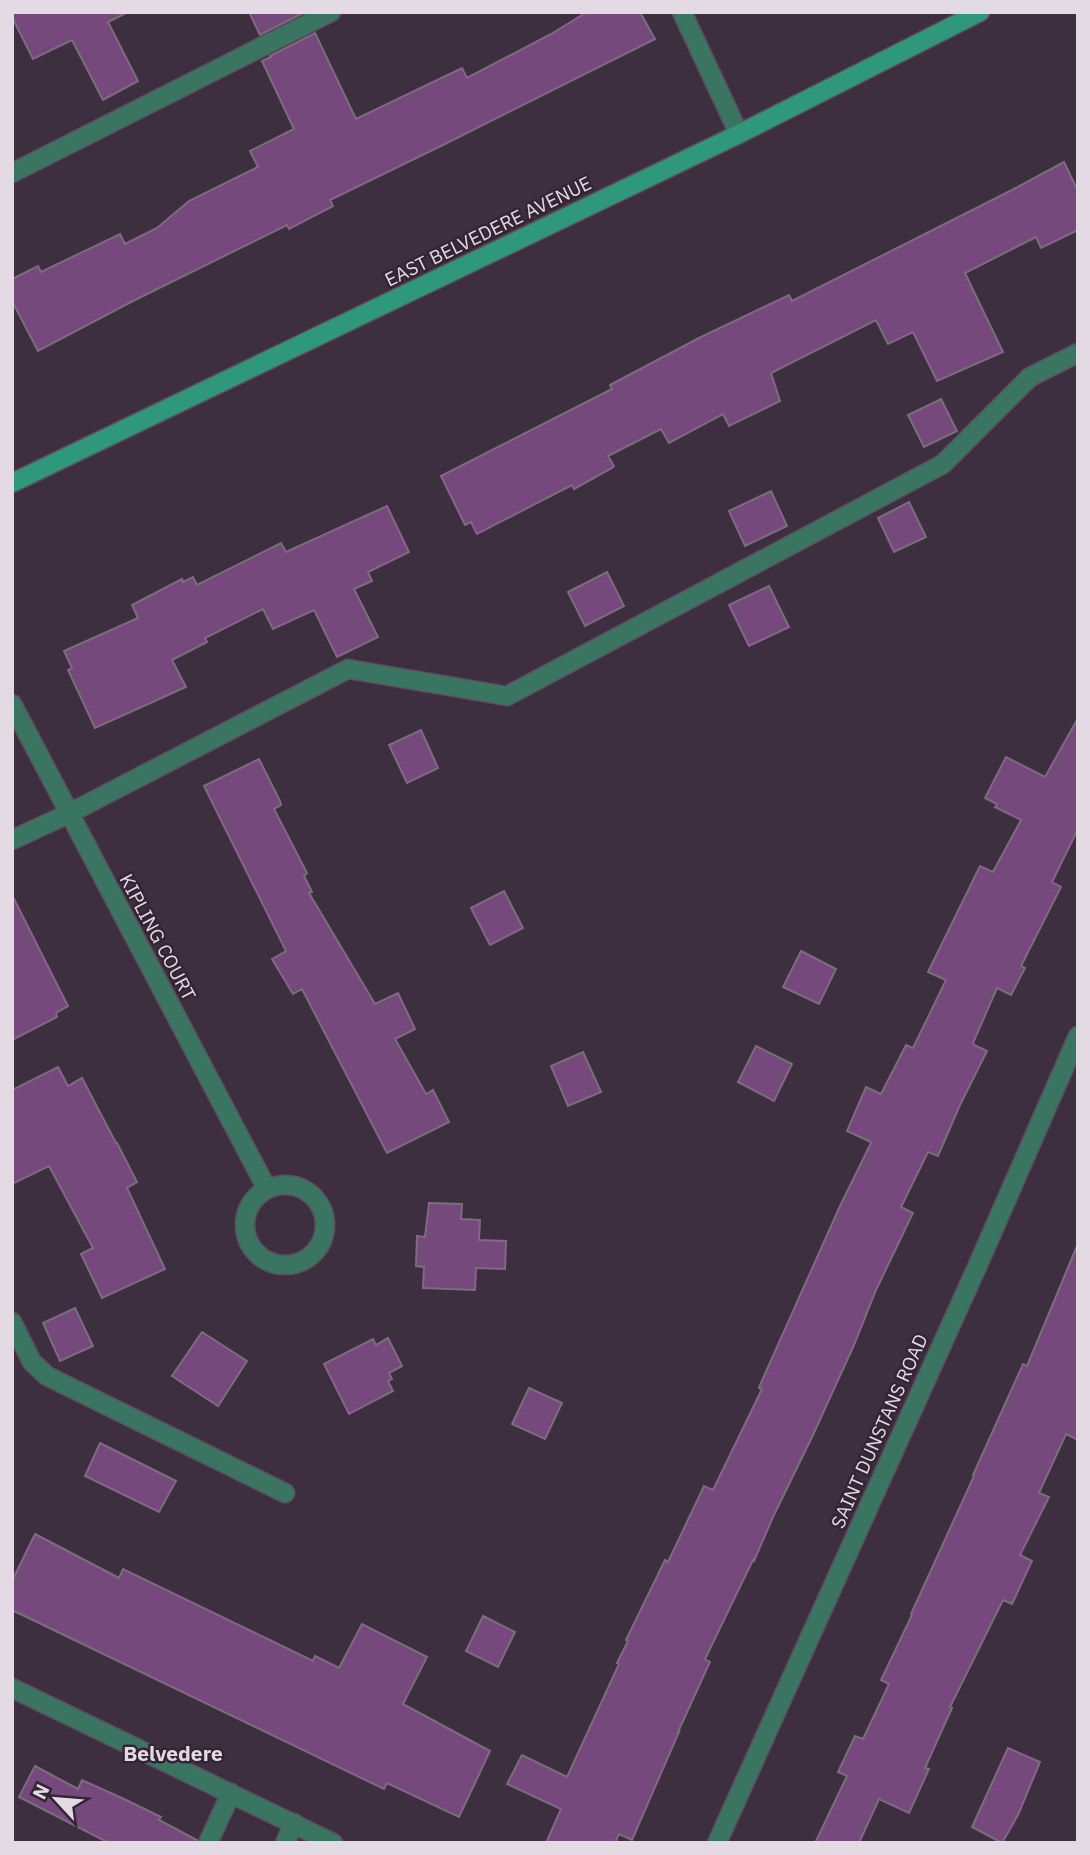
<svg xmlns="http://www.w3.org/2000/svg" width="1090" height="1855" font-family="'IBM Plex Sans',sans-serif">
<rect width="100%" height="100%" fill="#3e2f40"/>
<path fill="#75497b" stroke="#7d6c7f" stroke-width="2" d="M 12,12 L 128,12 L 108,22 L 138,81 L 103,100 L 72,40 L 33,59 L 12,17 Z
M 249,12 L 305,12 L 260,35 Z
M 587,12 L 640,12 L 655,39 L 445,144 L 330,200 L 333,206 L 289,229 L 287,225 L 131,302 L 38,351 L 12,301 L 12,279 L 38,266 L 41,272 L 120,234 L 125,244 L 157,228 L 189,201 L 258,167 L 250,151 L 294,129 L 262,61 L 271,57 L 270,56 L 315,33 L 356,119 L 462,68 L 467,78 L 551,34 Z
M 1064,162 L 1078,191 L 1078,230 L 1041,248 L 1036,237 L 965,273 L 1003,352 L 937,381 L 913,332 L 888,344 L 876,320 L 771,373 L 780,401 L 729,426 L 723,414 L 669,443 L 661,429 L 608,456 L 614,466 L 612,468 L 574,489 L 572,485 L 477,534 L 471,522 L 465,525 L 441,476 L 612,389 L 610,385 L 699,338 L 789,295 L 792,301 L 1012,190 Z
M 941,399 L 957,431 L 924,447 L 908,415 Z
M 771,491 L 787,526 L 745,546 L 729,511 Z
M 909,502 L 926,537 L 894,552 L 878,518 Z
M 387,506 L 409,552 L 368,572 L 372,581 L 354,589 L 378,637 L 337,657 L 314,610 L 273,629 L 263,609 L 205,638 L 207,642 L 172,660 L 186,687 L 95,728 L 68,670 L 72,668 L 64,651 L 138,618 L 132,605 L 182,579 L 183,582 L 193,577 L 197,585 L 281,543 L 286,552 Z
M 607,572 L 624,606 L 585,626 L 568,592 Z
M 769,586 L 789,627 L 749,646 L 729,605 Z
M 1078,718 L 1078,829 L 1052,882 L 1061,887 L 1021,966 L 1025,968 L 1011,995 L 997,988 L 973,1043 L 974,1045 L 987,1051 L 960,1105 L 938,1156 L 928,1152 L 901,1207 L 913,1213 L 876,1290 L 854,1345 L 813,1435 L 773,1517 L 754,1561 L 753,1560 L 705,1659 L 710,1662 L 678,1732 L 679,1732 L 632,1840 L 619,1834 L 615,1843 L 546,1843 L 561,1809 L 507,1784 L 522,1755 L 567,1777 L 619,1664 L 617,1663 L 628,1641 L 626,1640 L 665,1560 L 668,1562 L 704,1486 L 713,1490 L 762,1389 L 759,1388 L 760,1385 L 840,1206 L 870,1145 L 871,1142 L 847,1131 L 866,1087 L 881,1094 L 906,1045 L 913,1048 L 946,980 L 928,972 L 980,866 L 993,872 L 1021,820 L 995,807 L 997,804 L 985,798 L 1006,757 L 1045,777 Z
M 421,730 L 438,768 L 407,783 L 389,745 Z
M 259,759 L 280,801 L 281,805 L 274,809 L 307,873 L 304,876 L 312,892 L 309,893 L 375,1004 L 398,993 L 415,1029 L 395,1039 L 426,1094 L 433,1090 L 449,1122 L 387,1153 L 302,989 L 293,994 L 272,959 L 286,951 L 204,786 Z
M 504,891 L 523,928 L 490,945 L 471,908 Z
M 12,895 L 68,1006 L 56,1013 L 57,1017 L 12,1040 Z
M 801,951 L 836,969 L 819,1004 L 783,987 Z
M 756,1046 L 792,1064 L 774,1101 L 738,1082 Z
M 583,1052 L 601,1092 L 568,1106 L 551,1066 Z
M 58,1067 L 68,1086 L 82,1078 L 116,1143 L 117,1143 L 137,1182 L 127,1188 L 165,1269 L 102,1298 L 81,1254 L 93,1248 L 49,1166 L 12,1184 L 12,1090 Z
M 429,1203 L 462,1204 L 461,1219 L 480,1220 L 479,1240 L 506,1241 L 505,1269 L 476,1268 L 475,1290 L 423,1288 L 424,1267 L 416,1266 L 417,1236 L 425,1237 Z
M 1077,1246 L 1078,1440 L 1066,1434 L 1039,1493 L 1049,1497 L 1020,1555 L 1032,1561 L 1012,1604 L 1003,1600 L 950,1707 L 952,1708 L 925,1768 L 929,1769 L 909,1813 L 879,1799 L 859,1843 L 815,1843 L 847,1776 L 838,1772 L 855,1736 L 863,1739 L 889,1684 L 881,1680 L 912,1615 L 911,1614 L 974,1476 L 973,1475 L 1023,1364 L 1027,1366 Z
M 75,1308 L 93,1346 L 60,1361 L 43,1323 Z
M 202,1332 L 247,1361 L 218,1406 L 172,1376 Z
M 388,1338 L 402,1366 L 389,1373 L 392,1379 L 388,1381 L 393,1391 L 349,1414 L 324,1364 L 373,1339 L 376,1345 Z
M 529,1388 L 562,1403 L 545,1439 L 512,1424 Z
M 100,1443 L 176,1481 L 159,1512 L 85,1476 Z
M 35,1534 L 119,1578 L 123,1569 L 313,1661 L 315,1656 L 339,1668 L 362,1624 L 427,1657 L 403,1704 L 490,1751 L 459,1817 L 387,1783 L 384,1789 L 12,1610 L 12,1581 Z
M 483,1616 L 515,1632 L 498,1667 L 466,1651 Z
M 1008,1748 L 1040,1762 L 1018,1815 L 1002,1843 L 972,1827 Z
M 35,1766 L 78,1789 L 82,1780 L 124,1799 L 161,1817 L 159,1820 L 197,1840 L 197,1843 L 109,1843 L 19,1797 Z"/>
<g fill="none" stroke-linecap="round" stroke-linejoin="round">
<defs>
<path id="service" d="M 12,173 L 331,12
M 12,840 L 70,813 L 348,669 L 507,696 L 943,464 L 1030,377 L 1078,353
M 12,1322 L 32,1362 L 47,1376 L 285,1493"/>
<path id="minor" d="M 682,12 L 739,134
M 12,704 L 267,1189
M245 1225a40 40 0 1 1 80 0a40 40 0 1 1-80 0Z
M 12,1688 L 333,1843
M 208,1843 L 231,1793
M 285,1843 L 294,1823
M 717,1843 L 977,1267 L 1078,1036"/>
<path id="secondary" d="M 12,483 L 739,134 L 980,12"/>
</defs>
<use href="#service" stroke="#5c4e5e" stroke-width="21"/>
<use href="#minor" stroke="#5c4e5e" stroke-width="21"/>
<use href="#secondary" stroke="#5c4e5e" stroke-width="21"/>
<use href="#service" stroke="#3a7562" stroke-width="18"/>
<use href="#minor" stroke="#3a7562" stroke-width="18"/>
<use href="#secondary" stroke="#30987a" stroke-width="18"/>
</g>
<g text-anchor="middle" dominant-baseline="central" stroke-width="5" stroke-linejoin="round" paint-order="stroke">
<g font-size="19" fill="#e3dae4" stroke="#342536">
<text transform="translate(488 231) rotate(-26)">EAST BELVEDERE AVENUE</text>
<text transform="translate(158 937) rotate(62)">KIPLING COURT</text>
<text transform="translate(879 1431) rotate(-66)">SAINT DUNSTANS ROAD</text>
</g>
<g font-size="21" font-weight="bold" fill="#e3dae4" stroke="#342536">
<text x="173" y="1753">Belvedere</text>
</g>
</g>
<rect width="1090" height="1855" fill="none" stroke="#e3dae4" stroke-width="28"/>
<g transform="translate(56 1799) rotate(296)" stroke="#342536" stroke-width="5" paint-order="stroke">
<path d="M0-5L12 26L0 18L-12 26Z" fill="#e3dae4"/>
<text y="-10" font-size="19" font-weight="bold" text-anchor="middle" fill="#e3dae4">N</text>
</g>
</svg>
